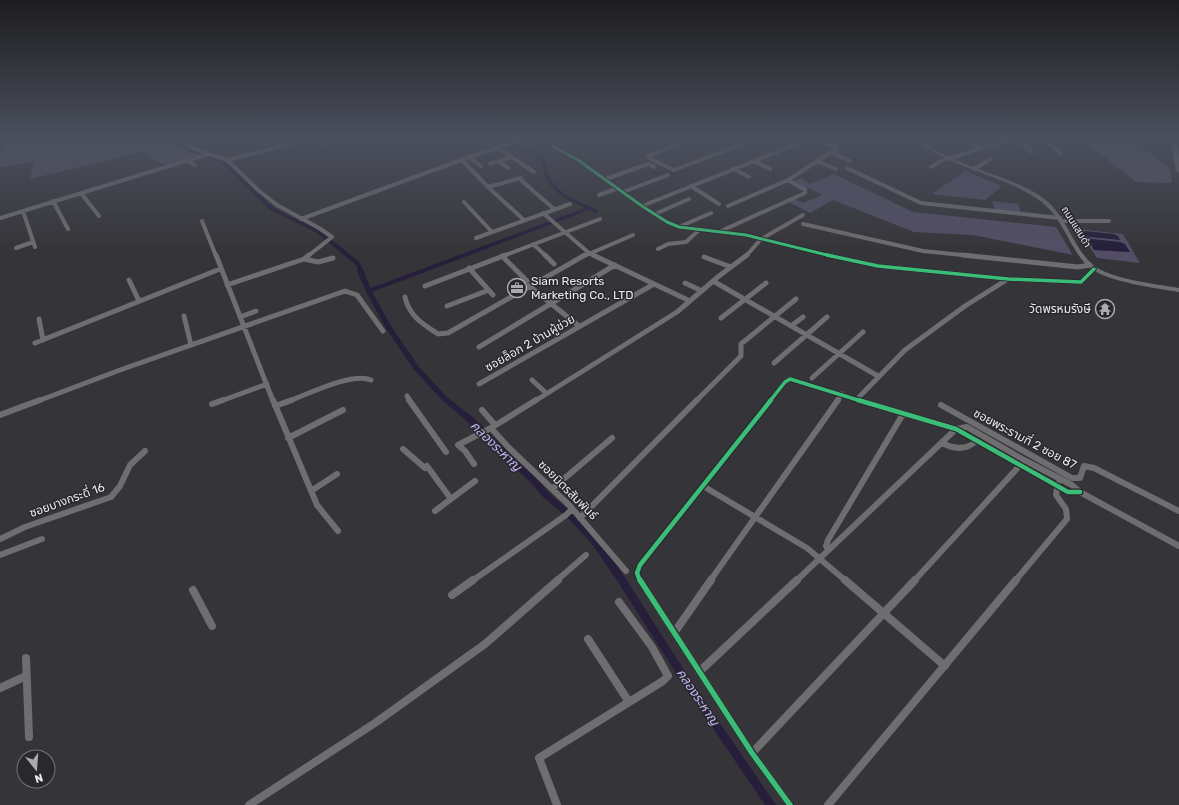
<svg xmlns="http://www.w3.org/2000/svg" width="1179" height="805" font-family="Rubik,'Noto Sans Thai',sans-serif">
<rect width="100%" height="100%" fill="#353438"/>
<path fill="#534e65" fill-rule="evenodd" d="M 10,139 L 175,139 L 178,147 L 198,155 L 166,165 L 147,156 L 144,151 L 30,179 L 34,162 L 0,167 L 0,151 L 2,151 Z
M 1082,139 L 1131,139 L 1170,168 L 1172,183 L 1136,182 Z
M 965,171 L 1002,186 L 985,200 L 932,194 Z
M 834,174 L 913,212 L 1056,227 L 1073,255 L 973,235 L 914,232 L 833,200 L 810,213 L 789,202 L 795,199 L 803,203 L 822,195 L 809,188 L 806,189 L 794,181 L 800,178 L 810,184 Z
M 992,201 L 1018,204 L 1021,212 L 995,210 Z
M 1078,229 L 1123,234 L 1140,263 L 1097,258 ZM 1091,239 L 1120,242 L 1130,252 L 1094,250 L 1089,240 Z"/>
<path fill="#261e3b" d="M 1085,231 L 1114,234 L 1118,236 L 1120,240 L 1090,237 L 1085,236 L 1083,233 Z
M 1091,239 L 1120,242 L 1125,244 L 1130,252 L 1094,250 L 1089,240 Z"/>
<g fill="none" stroke-linecap="round" stroke-linejoin="round">
<path fill="#261e3b" fill-rule="evenodd" d="M 175,139 L 180,139 L 183,143 L 194,150 L 226,162 L 274,208 L 321,231 L 358,261 C 364,268 366,279 371,288 L 585,208 C 570,201 553,194 545,177 C 542,171 543,162 537,157 L 494,139 L 501,139 L 541,155 C 548,162 546,169 550,178 C 559,195 581,202 597,210 L 598,211 L 595,213 L 589,210 L 372,292 L 391,326 L 419,367 L 448,398 L 475,419 L 539,481 L 550,494 L 575,515 L 598,538 L 624,576 L 691,681 L 776,805 L 765,805 L 685,687 L 618,582 L 592,544 L 569,519 L 544,498 L 533,485 L 469,423 L 444,402 L 415,371 L 385,327 L 366,291 L 358,274 L 357,267 L 354,263 L 317,233 L 270,210 L 222,164 L 185,149 Z"/>
<path stroke="#6e6d6f" stroke-width="4" d="M 184,139 L 189,146 L 195,149 L 227,160 L 258,190 L 277,205 L 319,228 L 332,237 L 308,256
M 319,139 L 326,144
M 548,139 L 556,148 L 578,160 L 642,206 L 667,222 L 679,227 L 746,235 L 831,256
M 690,139 L 648,156 L 649,158 L 674,170 L 755,139
M 966,139 L 980,148
M 1019,139 L 1032,152
M 1044,139 L 1061,154
M 391,142 L 417,139
M 497,147 L 534,172
M 831,152 L 850,161
M 469,157 L 481,166
M 949,159 L 980,148 L 1015,139
M 187,160 L 195,165
M 227,160 L 309,139
M 462,160 L 488,187 L 524,220
M 498,161 L 508,168
M 754,161 L 770,169
M 816,161 L 836,169
M 490,164 L 511,157
M 931,167 L 946,158
M 847,168 L 921,203 L 1060,218
M 734,169 L 749,177
M 974,169 L 991,159
M 606,179 L 648,164 L 654,167
M 522,181 L 554,209
M 691,186 L 719,204
M 488,187 L 521,178
M 623,192 L 668,175
M 81,193 L 99,216
M 599,195 L 618,188
M 53,201 L 68,229
M 464,202 L 492,232
M 642,206 L 809,139
M 728,206 L 788,180 L 836,149 L 835,147 L 818,139
M 23,211 L 35,247
M 543,213 L 589,253 L 595,256
M 655,214 L 689,199
M 0,218 L 208,154
M 301,219 L 469,157 L 525,139
M 202,221 L 216,256
M 1063,221 L 1109,221
M 803,224 L 923,251 L 972,256
M 679,227 L 711,213
M 721,231 L 805,193 L 805,190 L 788,180
M 476,238 L 570,204
M 533,244 L 546,256
M 16,248 L 33,242
M 658,249 L 668,244 L 686,242 L 699,230
M 503,256 L 600,219
M 584,256 L 633,235
M 746,256 L 761,239 L 803,215"/>
<path stroke="#6e6d6f" stroke-width="5" d="M 216,255 L 273,401
M 545,255 L 554,264
M 593,255 L 690,301
M 827,255 L 878,266 L 1008,279 L 1081,282 L 1094,269
M 962,255 L 1078,267 L 1090,265
M 502,256 L 527,281
M 704,257 L 731,267
M 304,259 L 318,262 L 333,258
M 469,268 L 493,295
M 129,280 L 139,301
M 713,281 L 878,376
M 685,283 L 702,291
M 227,285 L 304,259 L 309,255
M 425,286 L 506,255
M 529,286 L 579,326
M 405,297 C 409,316 423,324 438,334 L 448,333 L 585,255
M 447,306 L 489,290
M 184,316 L 191,345
M 240,317 L 256,311
M 721,318 L 766,283
M 39,319 L 43,340
M 791,326 L 803,317
M 35,343 L 220,269
M 479,347 L 615,265
M 774,363 L 827,317
M 812,378 L 863,332
M 532,380 L 546,393
M 479,384 L 654,284
M 407,396 L 410,401
M 859,397 L 905,350 L 965,306 L 1008,279
M 38,401 L 120,370 L 345,291 L 357,295 L 383,331
M 221,401 L 267,384
M 289,401 C 309,394 352,372 371,380
M 535,401 L 677,312 L 719,276 L 747,255
M 696,401 L 741,356 L 741,344 L 796,299
M 770,401 L 785,382 L 790,379 L 861,401
M 837,401 L 842,394"/>
<path stroke="#6e6d6f" stroke-width="6" d="M 273,400 L 317,505 L 338,531
M 409,400 L 446,452
M 858,400 L 956,429 L 1068,492 L 1080,492
M 212,404 L 223,400
M 941,405 L 1072,478 L 1080,478 L 1084,466 L 1094,468 L 1179,511
M 275,406 L 292,400
M 482,410 L 495,425
M 0,415 L 40,400
M 491,428 L 508,447 L 570,506 L 626,571
M 288,438 L 343,410
M 942,443 C 954,449 966,451 976,441
M 403,449 L 425,468
M 474,464 L 465,451 L 458,445 L 491,428 L 536,400
M 427,466 L 451,499
M 703,486 L 807,548 L 846,581
M 552,489 L 612,438
M 311,491 L 337,474
M 435,511 L 475,481
M 580,518 L 697,400
M 0,539 L 25,527 L 111,497 L 120,486 L 130,465 L 145,451
M 828,550 L 826,546 L 828,540 L 903,414
M 0,555 L 42,539
M 472,581 L 566,515 L 572,509
M 556,581 L 586,555
M 640,581 L 637,573 L 640,565 L 771,400
M 710,581 L 838,400
M 796,581 L 956,429 L 967,427 L 1024,460 L 1072,485 L 1080,492 L 1179,546
M 914,581 L 1023,462
M 1015,581 L 1067,519 L 1066,509 L 1056,495 L 1058,483"/>
<path stroke="#6e6d6f" stroke-width="8" d="M 640,580 L 752,753 L 790,805
M 845,580 L 945,666
M 193,590 L 212,626
M 452,595 L 473,580
M 674,633 L 711,580
M 588,639 L 629,702
M 26,658 L 29,737
M 699,672 L 797,580
M 0,688 L 26,676
M 752,753 L 915,580
M 249,805 L 375,723 L 485,644 L 558,580
M 557,805 L 539,758 L 663,681 L 668,676 L 652,647 L 619,602
M 828,805 L 1016,580"/>
<path fill="#6e6d6f" fill-rule="evenodd" d="M 916,139 L 921,139 C 930,146 939,153 949,157 C 979,171 1011,178 1039,195 C 1066,212 1070,243 1092,264 C 1109,279 1156,284 1179,288 L 1179,292 C 1156,288 1106,282 1089,267 C 1083,262 1078,255 1074,248 C 1063,229 1055,210 1036,198 C 998,173 950,169 916,139 Z"/>
<path fill="#707072" fill-rule="evenodd" d="M 1171,139 L 1177,139 L 1179,154 L 1179,173 L 1176,171 Z"/>
<defs>
<path id="cycleway-far3" d="M 548,139 L 556,148 L 578,160 L 642,206 L 667,222 L 679,227 L 746,235 L 831,256"/>
<path id="cycleway-far2" d="M 827,255 L 878,266 L 1008,279 L 1081,282 L 1094,269
M 770,401 L 785,382 L 790,379 L 861,401"/>
<path id="cycleway-far1" d="M 858,400 L 956,429 L 1068,492 L 1080,492
M 640,581 L 637,573 L 640,565 L 771,400"/>
<path id="cycleway" d="M 640,580 L 752,753 L 790,805"/>
</defs>
<use href="#cycleway-far3" stroke="#2a282f" stroke-width="5"/>
<use href="#cycleway-far2" stroke="#2a282f" stroke-width="5.5"/>
<use href="#cycleway-far1" stroke="#2a282f" stroke-width="7"/>
<use href="#cycleway" stroke="#2a282f" stroke-width="8"/>
<use href="#cycleway-far3" stroke="#3abd76" stroke-width="3"/>
<use href="#cycleway-far2" stroke="#3abd76" stroke-width="3.5"/>
<use href="#cycleway-far1" stroke="#3abd76" stroke-width="4.5"/>
<use href="#cycleway" stroke="#3abd76" stroke-width="5.5"/>
</g>
<linearGradient id="sky" x2="0" y2="1"><stop stop-color="#1d1d1f"/><stop offset="0.55" stop-color="#4b505e"/><stop offset="1" stop-color="#4b505e" stop-opacity="0"/></linearGradient>
<rect width="1179" height="252" fill="url(#sky)"/>
<defs>
<symbol id="office-ring" viewBox="-11 -11 22 22"><circle r="9.5" fill="#2a282f" stroke="#abaaae" stroke-width="1.5"/><path d="M-6-3h4V-5.5h4V-3h4V5H-6ZM-1-4.5V-3h2v-1.5ZM-6 0V1H6V0Z" fill="#abaaae"/></symbol>
<symbol id="temple-ring" viewBox="-11 -11 22 22"><circle r="9.5" fill="#2a282f" stroke="#abaaae" stroke-width="1.5"/><path d="M0-6L5-2H3V0L6.5 2.5H4V6H1.5V3h-3V6H-4V2.5H-6.5L-3 0V-2H-5Z" fill="#abaaae"/></symbol>
</defs>
<g fill-rule="evenodd">
<use href="#office-ring" x="506" y="277" width="22" height="22"/>
<use href="#temple-ring" x="1094" y="298" width="22" height="22"/>
</g>
<g text-anchor="middle" dominant-baseline="central" stroke-width="3" stroke-linejoin="round" paint-order="stroke">
<g font-size="10" fill="#eae9ee" stroke="#2a282f">
<text transform="translate(1076 227) rotate(58)">ถนนแสมดำ</text>
</g>
<g font-size="12" fill="#eae9ee" stroke="#2a282f" text-anchor="start">
<text x="531" y="281">Siam Resorts<tspan x="531" dy="14">Marketing Co., LTD</tspan></text>
<text x="1091" y="309" text-anchor="end">วัดพรหมรังษี</text>
</g>
<g font-size="12" fill="#eae9ee" stroke="#2a282f">
<text transform="translate(530 343) rotate(-30)">ซอยล็อก 2 บ้านผู้ช่วย</text>
<text transform="translate(1025 439) rotate(28)">ซอยพระรามที่ 2 ซอย 87</text>
<text transform="translate(568 490) rotate(45)">ซอยมิตรสัมพันธ์</text>
<text transform="translate(67 500) rotate(-20)">ซอยบางกระดี่ 16</text>
</g>
<g font-size="13" font-style="italic" fill="#c1b3f0" stroke="#2a282f">
<text transform="translate(496 446) rotate(44)">คลองระหาญ</text>
<text transform="translate(698 697) rotate(56)">คลองระหาญ</text>
</g>
</g>
<g transform="translate(36 769) rotate(163)"><circle r="19" fill="#2a282f" stroke="#77757b"/>
<path d="M0-3L7 15L0 10L-7 15Z" fill="#abaaae"/>
<text y="-6" font-size="11" font-weight="bold" text-anchor="middle" fill="#eae9ee">N</text>
</g>
</svg>
